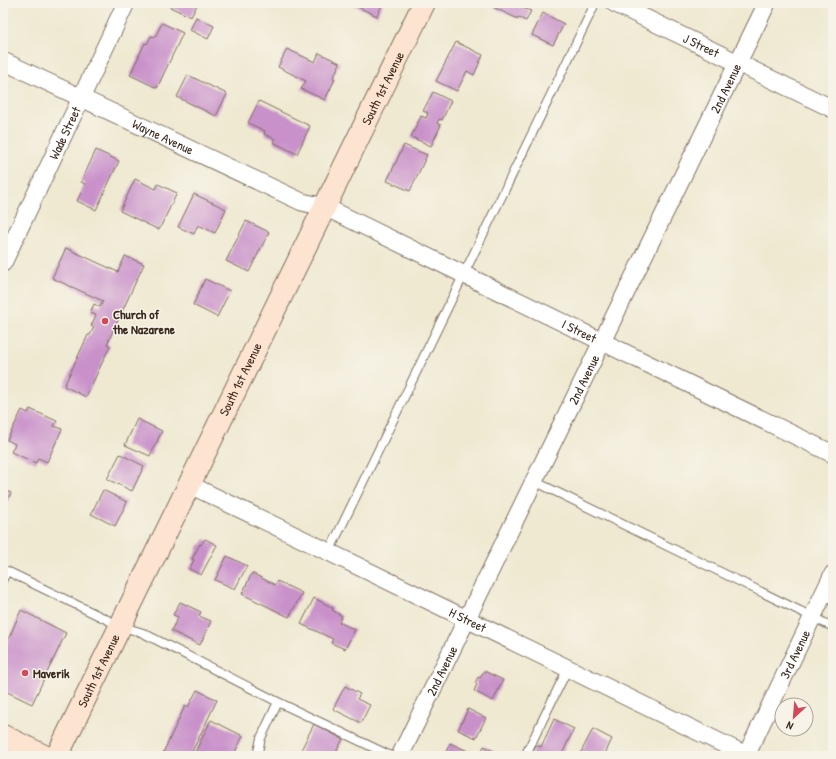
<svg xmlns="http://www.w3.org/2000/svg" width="836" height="759" font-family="'Patrick Hand',sans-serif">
<rect width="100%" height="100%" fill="#f7f3e8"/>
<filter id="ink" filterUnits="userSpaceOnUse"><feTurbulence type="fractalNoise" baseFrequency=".025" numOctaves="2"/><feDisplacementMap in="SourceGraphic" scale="8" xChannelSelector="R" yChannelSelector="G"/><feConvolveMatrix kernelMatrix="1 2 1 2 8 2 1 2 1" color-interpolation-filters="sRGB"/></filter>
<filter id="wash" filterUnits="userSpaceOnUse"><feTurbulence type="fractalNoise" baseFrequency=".012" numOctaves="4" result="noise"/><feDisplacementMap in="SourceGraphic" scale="16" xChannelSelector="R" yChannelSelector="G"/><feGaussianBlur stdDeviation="0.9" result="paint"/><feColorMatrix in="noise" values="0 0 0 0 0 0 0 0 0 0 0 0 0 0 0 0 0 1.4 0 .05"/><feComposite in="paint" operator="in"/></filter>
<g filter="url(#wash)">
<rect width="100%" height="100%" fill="#efe9d1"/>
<g id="blocks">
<path fill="#c991ca" d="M 172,3 L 198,3 L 191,17 L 170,7 Z
M 349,3 L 383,3 L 377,16 Z
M 495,3 L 525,3 L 523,8 L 531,11 L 526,21 L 518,17 L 518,19 L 493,7 Z
M 543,13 L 564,24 L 553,45 L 532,35 Z
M 196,17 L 214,26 L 208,39 L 190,30 Z
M 162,23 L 183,33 L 157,88 L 130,75 L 145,43 L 147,44 L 151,36 L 155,37 Z
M 456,42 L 483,55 L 474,75 L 467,71 L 457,91 L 436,81 Z
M 287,49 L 315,62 L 319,53 L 340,63 L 333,78 L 335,79 L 325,100 L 301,89 L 306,81 L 278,67 Z
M 188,75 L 227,94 L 216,116 L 177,97 Z
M 433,92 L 451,101 L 442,120 L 439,119 L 437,123 L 441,125 L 431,146 L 411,137 L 421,116 L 426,118 L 428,113 L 423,111 Z
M 259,101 L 310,126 L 297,154 L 273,142 L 275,139 L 264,134 L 265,131 L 248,123 Z
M 404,145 L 427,155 L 410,191 L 387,181 Z
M 96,150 L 119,161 L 96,210 L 77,201 L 85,184 L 81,182 Z
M 135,179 L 156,189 L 158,184 L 177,193 L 159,230 L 120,211 Z
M 194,194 L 226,209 L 215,233 L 198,225 L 194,234 L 178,227 Z
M 246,221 L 269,232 L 249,272 L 226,261 Z
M 66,248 L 118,272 L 125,256 L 144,264 L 107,344 L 110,346 L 86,397 L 64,386 L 88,335 L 90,335 L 94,327 L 91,326 L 96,315 L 90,313 L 94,304 L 100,307 L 103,301 L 52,278 Z
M 205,279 L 230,291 L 217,317 L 193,305 Z
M 30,409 L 57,421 L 54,426 L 62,429 L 47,462 L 38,458 L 36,463 L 11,452 L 15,444 L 7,440 L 22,410 L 28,413 Z
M 137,419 L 162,431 L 150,456 L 125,445 Z
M 120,454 L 144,466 L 132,491 L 107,479 Z
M 3,489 L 11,493 L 3,510 Z
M 103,490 L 127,502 L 115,526 L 91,514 Z
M 205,539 L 217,545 L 201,575 L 189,569 L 194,560 L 192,559 L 200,544 L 201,545 Z
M 227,556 L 247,566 L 235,589 L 215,580 Z
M 252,573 L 275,585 L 277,581 L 302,593 L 289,617 L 242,594 Z
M 314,598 L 333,608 L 332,610 L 342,616 L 339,622 L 355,630 L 345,649 L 331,643 L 333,639 L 301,624 Z
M 180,602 L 201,612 L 199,616 L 211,621 L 200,645 L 171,631 L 178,617 L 173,615 Z
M 21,610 L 66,633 L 32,704 L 3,690 L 3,652 Z
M 484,671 L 503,680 L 493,701 L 474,691 L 477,684 L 475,683 L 478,677 L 480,678 Z
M 345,686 L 360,694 L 357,699 L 370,705 L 361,723 L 333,709 Z
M 197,690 L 217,700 L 190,756 L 164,756 L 162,755 L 185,706 L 188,707 Z
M 468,709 L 486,718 L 476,738 L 458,730 Z
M 554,719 L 574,729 L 561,756 L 531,756 L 536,745 L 541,747 Z
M 211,720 L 243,736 L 233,756 L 193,756 Z
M 314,724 L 343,739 L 334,756 L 298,756 Z
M 593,729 L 612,739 L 604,756 L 579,756 Z
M 450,743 L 470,752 L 468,756 L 444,756 Z
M 484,746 L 499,754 L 497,756 L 479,756 Z"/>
</g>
</g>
<g filter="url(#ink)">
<use href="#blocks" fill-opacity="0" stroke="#7a6d5d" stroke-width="1"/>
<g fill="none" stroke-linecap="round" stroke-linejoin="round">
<defs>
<path id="service" d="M 534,481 L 833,627
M 329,552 L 593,8 L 592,3
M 3,579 L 7,571 L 120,626 L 143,633 L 278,702 L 391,756
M 257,756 L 261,738 L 278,702
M 525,756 L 568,668"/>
<g id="minor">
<path id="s1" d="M 614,3 L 833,109"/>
<path id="s2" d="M 3,61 L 302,202 L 325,207 L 833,454"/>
<path id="s3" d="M 3,263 L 126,3"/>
<path id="s4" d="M 188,484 L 265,521 L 748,756"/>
<path id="s5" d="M 400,756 L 767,3"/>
<path id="s6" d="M 746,756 L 833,574"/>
</g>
<g id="secondary">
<path d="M 3,736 L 44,756"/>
<path id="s7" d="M 57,756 C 178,504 302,254 424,3"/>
</g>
</defs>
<use href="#service" stroke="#7a6d5d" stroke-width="10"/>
<use href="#minor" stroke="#7a6d5d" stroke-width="19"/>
<use href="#secondary" stroke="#7a6d5d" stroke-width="24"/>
<use href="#service" stroke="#fff" stroke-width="8"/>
<use href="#minor" stroke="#fff" stroke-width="17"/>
<use href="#secondary" stroke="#fde4d1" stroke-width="22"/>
</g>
</g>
<g fill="#d1495b" stroke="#f7f3e8" stroke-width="1.5">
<circle cx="105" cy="321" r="4"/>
<circle cx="25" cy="673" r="4"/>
</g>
<g text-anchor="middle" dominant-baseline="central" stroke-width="3" stroke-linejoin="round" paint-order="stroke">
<g font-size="13" fill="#3b2a1e" stroke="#f7f3e8">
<text stroke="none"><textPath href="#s1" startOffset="97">J Street</textPath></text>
<text stroke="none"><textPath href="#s7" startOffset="743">South 1st Avenue</textPath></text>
<text stroke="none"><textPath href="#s5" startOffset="743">2nd Avenue</textPath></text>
<text stroke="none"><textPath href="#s3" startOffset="144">Wade Street</textPath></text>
<text stroke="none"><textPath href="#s2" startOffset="177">Wayne Avenue</textPath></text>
<text stroke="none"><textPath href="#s2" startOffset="637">I Street</textPath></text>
<text stroke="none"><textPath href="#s7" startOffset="419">South 1st Avenue</textPath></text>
<text stroke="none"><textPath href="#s5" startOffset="419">2nd Avenue</textPath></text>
<text stroke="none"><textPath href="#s4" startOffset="311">H Street</textPath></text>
<text stroke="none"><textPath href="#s6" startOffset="113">3rd Avenue</textPath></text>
<text stroke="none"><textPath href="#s7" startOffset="95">South 1st Avenue</textPath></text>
<text stroke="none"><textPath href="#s5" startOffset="95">2nd Avenue</textPath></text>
</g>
<g font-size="13" font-weight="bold" fill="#3b2a1e" stroke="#f7f3e8" text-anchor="start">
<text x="113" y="314">Church of<tspan x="113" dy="15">the Nazarene</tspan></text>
<text x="33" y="673">Maverik</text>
</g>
</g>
<rect width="836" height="759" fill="none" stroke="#f7f3e8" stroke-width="16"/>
<g transform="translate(794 717) rotate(206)"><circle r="19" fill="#f7f3e8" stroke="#aca397"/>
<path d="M0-3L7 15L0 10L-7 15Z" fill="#d1495b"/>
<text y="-6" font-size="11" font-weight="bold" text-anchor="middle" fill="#3b2a1e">N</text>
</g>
</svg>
